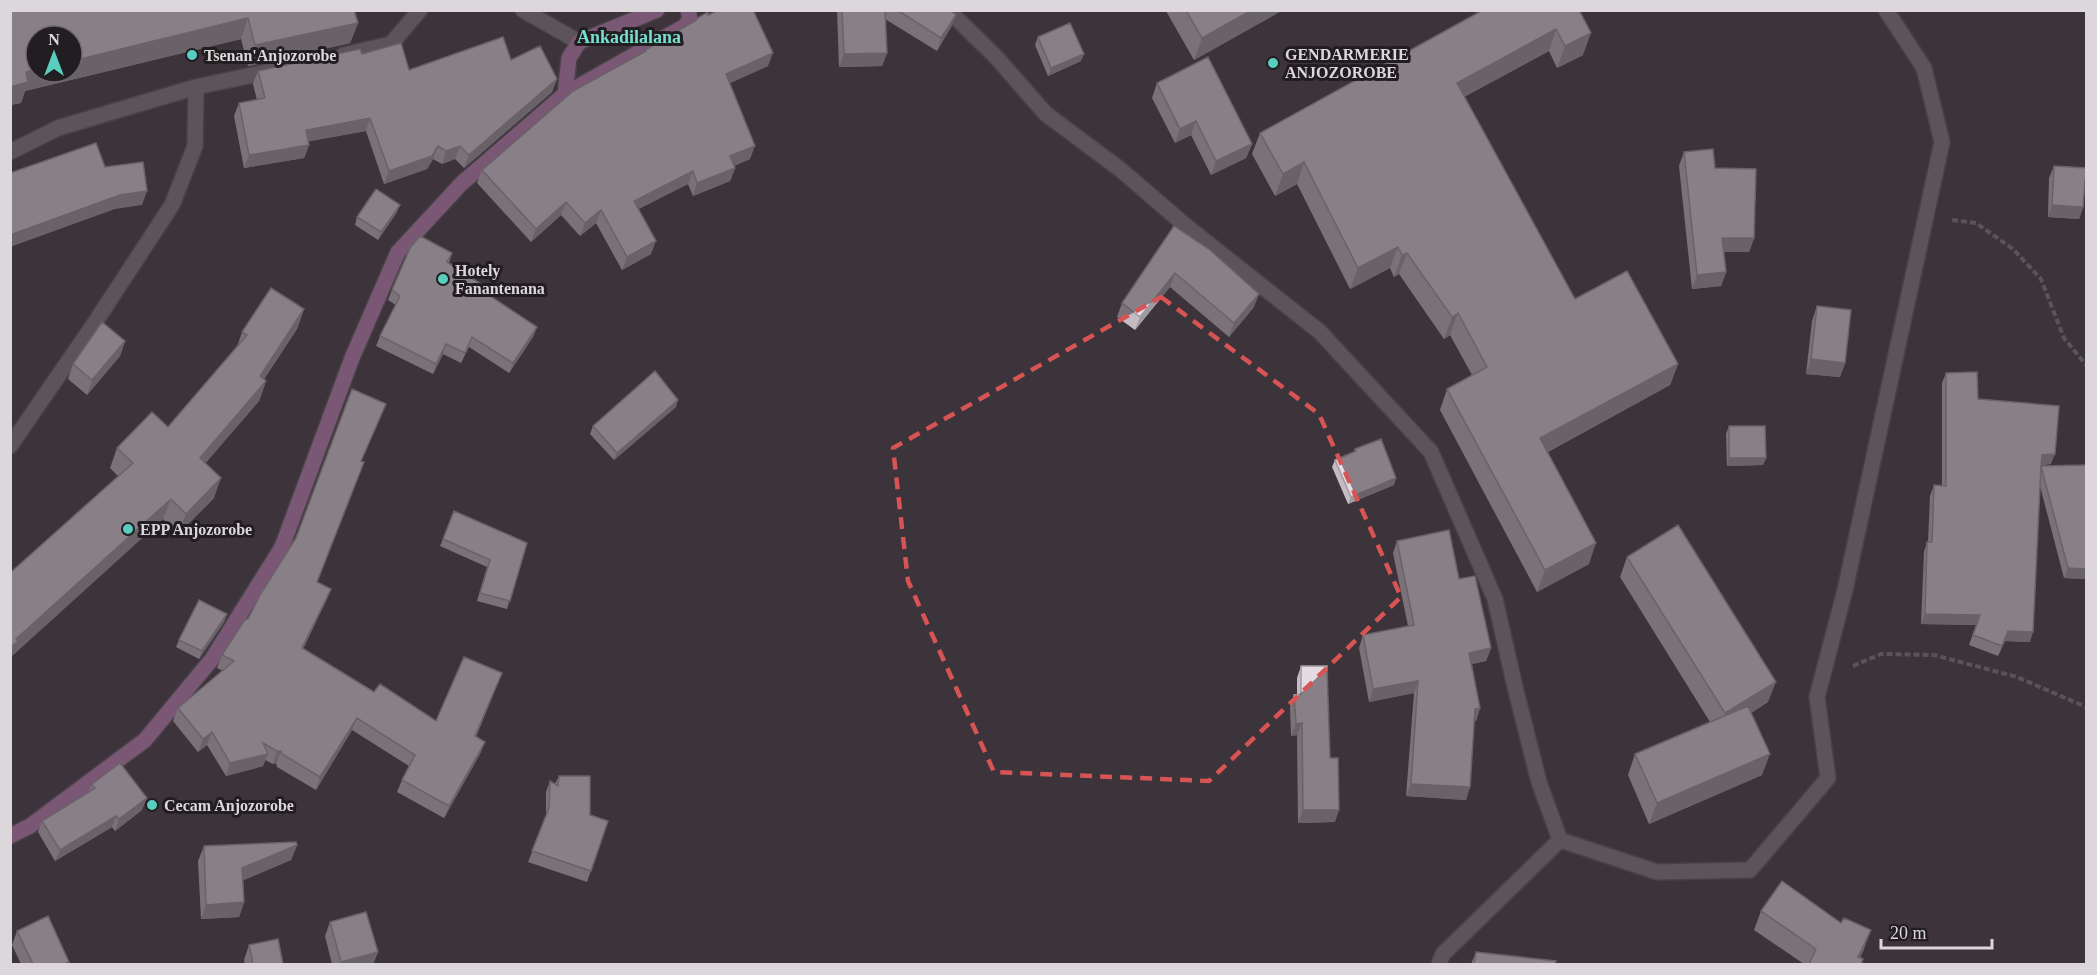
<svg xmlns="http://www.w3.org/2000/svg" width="2097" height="975" font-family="Georgia,serif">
<rect width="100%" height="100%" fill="#3c343b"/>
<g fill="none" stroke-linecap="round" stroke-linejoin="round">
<defs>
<path id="minor" d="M 523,10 L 579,42
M 948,10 L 996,57 L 1046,114 L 1121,170 L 1186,226 L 1320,332 L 1431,452 L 1495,599 L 1515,687 L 1539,782 L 1560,840 L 1657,872 L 1750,870 L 1828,778 L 1817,697 L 1845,590 L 1942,142 L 1924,68 L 1886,10
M 343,55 L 391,44 L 420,10
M 10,152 L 58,128 L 196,87 L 276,70
M 10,446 L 92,327 L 172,205 L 195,146 L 196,87
M 1439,964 L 1443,954 L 1560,840"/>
<path id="major" d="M 565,94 L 569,58 L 579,42 L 657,10
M 10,836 L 30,826 L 145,740 L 212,659 L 282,547 L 352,358 L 398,252 L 462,183 L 565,94 L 685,26 L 690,19 L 688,10"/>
</defs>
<use href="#minor" stroke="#575056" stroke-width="18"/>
<use href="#major" stroke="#575056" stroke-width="18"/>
<path stroke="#7f797e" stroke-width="4" stroke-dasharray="6 3" stroke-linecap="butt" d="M 1952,220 L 1976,223 L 2013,249 L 2041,279 L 2064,338 L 2086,365
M 1853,666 L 1881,654 L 1934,655 L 2017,677 L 2086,707"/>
<use href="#minor" stroke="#847b82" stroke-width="15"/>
<use href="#major" stroke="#c582ba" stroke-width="15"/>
</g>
<path fill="#c5bcc3" d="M 10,10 L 358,23 L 350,43 L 248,66 L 241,39 L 25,91 L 21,103 L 10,105 Z
M 837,10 L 950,10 L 956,15 L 951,27 L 937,51 L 885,19 L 887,53 L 882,66 L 839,67 Z
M 1167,10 L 1283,10 L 1194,60 L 1166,11 Z
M 1579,10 L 1583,55 L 1557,68 L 1549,51 L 1464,97 L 1575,299 L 1678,364 L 1670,385 L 1548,452 L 1589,564 L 1537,592 L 1440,410 L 1447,389 L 1472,375 L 1450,335 L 1444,339 L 1399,274 L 1394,277 L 1390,268 L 1350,289 L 1297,184 L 1275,196 L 1252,154 L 1260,133 Z
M 708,15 L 768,66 L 730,83 L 750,159 L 734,166 L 735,168 L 730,181 L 693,196 L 688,184 L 638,209 L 651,254 L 622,270 L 596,223 L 580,236 L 561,215 L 531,242 L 477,183 L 482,170 L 644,52 L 645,50 Z
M 1038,37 L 1081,61 L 1048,76 L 1035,45 Z
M 362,54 L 409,70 L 511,60 L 557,79 L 552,92 L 464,168 L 455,159 L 442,164 L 433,159 L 427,169 L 384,184 L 366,131 L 308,141 L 309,145 L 304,158 L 244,168 L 234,116 L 239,103 L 257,100 L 253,84 L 258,71 Z
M 1157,83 L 1252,144 L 1246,158 L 1211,175 L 1191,135 L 1175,143 L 1152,98 Z
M 1684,152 L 1754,238 L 1749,252 L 1724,252 L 1726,272 L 1721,286 L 1692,289 L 1679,166 Z
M 2054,166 L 2086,168 L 2086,194 L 2084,193 L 2083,207 L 2079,219 L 2048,217 L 2049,178 Z
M 397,212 L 378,240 L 355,225 L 357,217 Z
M 1174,226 L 1254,307 L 1229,337 L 1170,287 L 1135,330 L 1117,317 L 1122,303 Z
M 452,253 L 449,263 L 484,286 L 482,291 L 537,327 L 533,337 L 509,373 L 469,347 L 461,363 L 443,354 L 433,374 L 376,346 L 380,336 L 396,305 L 388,300 L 392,290 Z
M 1817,306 L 1845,363 L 1840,377 L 1806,374 L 1812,321 Z
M 304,309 L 297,329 L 264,379 L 266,381 L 259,401 L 205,463 L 214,498 L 178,534 L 163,519 L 13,655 L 119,477 L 110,468 L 117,448 L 168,427 L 237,347 L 242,332 Z
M 125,341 L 120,356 L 87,395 L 68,379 L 73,364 Z
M 1946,373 L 1978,399 L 2051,464 L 2041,465 L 2041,466 L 2086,465 L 2086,579 L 2064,578 L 2040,486 L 2030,642 L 2005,641 L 1998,656 L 1969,645 L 1976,625 L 1921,624 L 1924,552 L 1927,542 L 1928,542 L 1930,496 L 1934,485 L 1942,486 L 1942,383 Z
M 676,407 L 614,460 L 590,434 L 593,426 Z
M 381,416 L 361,461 L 317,582 L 331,589 L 326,601 L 303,648 L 374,692 L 436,721 L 502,673 L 476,737 L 485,742 L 480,754 L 444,818 L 397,792 L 402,780 L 409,766 L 352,730 L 316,790 L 277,767 L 276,763 L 273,764 L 265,760 L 263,766 L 226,776 L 207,745 L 198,752 L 173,721 L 178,708 L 223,671 L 217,668 L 222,655 L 248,619 Z
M 1729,426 L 1766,458 L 1763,465 L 1727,466 L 1726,434 Z
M 1355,449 L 1394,485 L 1348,504 L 1332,467 L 1335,460 L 1354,452 Z
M 443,539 L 527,543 L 507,609 L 477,601 L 487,567 L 440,546 Z
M 1397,541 L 1459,579 L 1491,648 L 1486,661 L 1472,664 L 1480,708 L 1476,721 L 1474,721 L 1470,787 L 1466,800 L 1406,796 L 1414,693 L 1369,702 L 1359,648 L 1363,635 L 1408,626 L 1393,553 Z
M 1627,557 L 1768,702 L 1751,713 L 1762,775 L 1649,824 L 1628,775 L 1635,754 L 1710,722 L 1620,577 Z
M 227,614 L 224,622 L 199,659 L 176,647 L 179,640 Z
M 1301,666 L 1330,758 L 1335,822 L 1298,823 L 1297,735 L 1291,736 L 1290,707 L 1294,695 L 1297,695 L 1297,678 Z
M 559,776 L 590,815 L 608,821 L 587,882 L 528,862 L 546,818 L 546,792 L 550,781 L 555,784 Z
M 92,784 L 142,810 L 115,831 L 112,827 L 55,861 L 38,832 L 42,821 L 88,793 Z
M 297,845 L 291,860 L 243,880 L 244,902 L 239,917 L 201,919 L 198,861 L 204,846 Z
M 1761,911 L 1864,949 L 1860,958 L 1861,964 L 1804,964 L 1754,930 Z
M 330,922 L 378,952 L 373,964 L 332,964 L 325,936 Z
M 17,931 L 69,962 L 68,964 L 21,964 L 12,945 Z
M 249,945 L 283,964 L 245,964 L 244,960 Z
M 1476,952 L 1555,964 L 1471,964 Z"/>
<path fill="#a0999f" d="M 1252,10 L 1283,10 L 1194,60 L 1202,38 Z
M 956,15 L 951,27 L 937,51 L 941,38 Z
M 248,18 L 241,39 L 25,91 L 21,103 L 10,105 L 10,87 L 26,72 L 36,69 L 36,72 L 72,72 L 72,61 Z
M 358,23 L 350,43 L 248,66 L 255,45 Z
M 1556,29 L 1549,51 L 1449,105 L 1457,83 Z
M 1591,33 L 1583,55 L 1557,68 L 1565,46 Z
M 773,53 L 768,66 L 721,87 L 726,74 Z
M 887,53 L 882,66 L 839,67 L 844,54 Z
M 1084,54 L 1081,61 L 1048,76 L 1051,68 Z
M 557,79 L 552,92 L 464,168 L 469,155 Z
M 370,118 L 366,131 L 301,143 L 306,130 Z
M 1196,121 L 1191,135 L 1175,143 L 1180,129 Z
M 1252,144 L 1246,158 L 1211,175 L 1216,161 Z
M 309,145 L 304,158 L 244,168 L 249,155 Z
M 438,146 L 433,159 L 427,169 L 384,184 L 389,171 Z
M 460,146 L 455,159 L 442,164 L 446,151 Z
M 755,146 L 750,159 L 726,169 L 730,156 Z
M 1304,162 L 1297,184 L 1275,196 L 1283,174 Z
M 735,168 L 730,181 L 693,196 L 697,183 Z
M 693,171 L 688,184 L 629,214 L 634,201 Z
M 147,191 L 142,205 L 115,209 L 10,247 L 10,235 L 120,195 Z
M 566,202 L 561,215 L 531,242 L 536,229 Z
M 400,205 L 397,212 L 378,240 L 381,232 Z
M 2052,205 L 2083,207 L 2079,219 L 2048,217 Z
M 601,210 L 596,223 L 580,236 L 585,223 Z
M 1722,238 L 1754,238 L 1749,252 L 1717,252 Z
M 656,241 L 651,254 L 622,270 L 627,257 Z
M 1398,247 L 1390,268 L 1350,289 L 1358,268 Z
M 1407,253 L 1399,274 L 1394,277 L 1402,255 Z
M 1726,272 L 1721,286 L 1692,289 L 1697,275 Z
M 1175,273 L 1170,287 L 1135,330 L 1140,317 Z
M 1259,294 L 1254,307 L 1229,337 L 1234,323 Z
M 304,309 L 297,329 L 253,396 L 260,376 Z
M 1458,313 L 1450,335 L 1444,339 L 1452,317 Z
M 537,327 L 533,337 L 509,373 L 513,363 Z
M 125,341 L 120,356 L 87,395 L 92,380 Z
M 446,344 L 443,354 L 433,374 L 436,364 Z
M 1811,359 L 1845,363 L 1840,377 L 1806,374 Z
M 1678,364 L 1670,385 L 1532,460 L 1540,438 Z
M 266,381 L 259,401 L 193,478 L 200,458 Z
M 678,400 L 676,407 L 614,460 L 617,453 Z
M 2055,454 L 2051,464 L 2038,465 L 2042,455 Z
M 1729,458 L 1766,458 L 1763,465 L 1727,466 Z
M 221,478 L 214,498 L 178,534 L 186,514 Z
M 1396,478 L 1394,485 L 1348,504 L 1351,497 Z
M 171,499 L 163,519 L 13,655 L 10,661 L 10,648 L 16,639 Z
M 1596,543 L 1589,564 L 1537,592 L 1545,570 Z
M 2068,568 L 2086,569 L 2086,579 L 2064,578 Z
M 331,589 L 326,601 L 298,660 L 302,648 Z
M 227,614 L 224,622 L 199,659 L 202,651 Z
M 1925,614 L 1980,615 L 1977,625 L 1921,624 Z
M 2008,631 L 2033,632 L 2030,642 L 2005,641 L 1998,656 Z
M 1491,648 L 1486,661 L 1465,665 L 1469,653 Z
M 1418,681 L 1414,693 L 1369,702 L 1373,689 Z
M 1776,682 L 1768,702 L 1717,734 L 1725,713 Z
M 1480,708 L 1476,721 L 1471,722 L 1475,709 Z
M 357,718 L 352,730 L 316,790 L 320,777 Z
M 1302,723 L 1297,735 L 1291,736 L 1296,724 Z
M 212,732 L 207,745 L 198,752 L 203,739 Z
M 485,742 L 480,754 L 444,818 L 449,806 Z
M 277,751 L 281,751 L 276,763 L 273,764 Z
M 268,754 L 263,766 L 226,776 L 230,763 Z
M 1770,754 L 1762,775 L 1649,824 L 1657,803 Z
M 1411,784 L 1470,787 L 1466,800 L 1406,796 Z
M 147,798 L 142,810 L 115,831 L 119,819 Z
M 1303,810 L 1339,810 L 1335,822 L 1298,823 Z
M 116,816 L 112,827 L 55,861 L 60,850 Z
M 297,845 L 291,860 L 237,883 L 242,868 Z
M 244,902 L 239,917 L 201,919 L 206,905 Z
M 1871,930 L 1864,949 L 1857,964 L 1858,957 Z
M 378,952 L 373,964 L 340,964 L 341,962 Z"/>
<path fill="#e5dbe3" stroke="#a0999f" stroke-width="1.5" d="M 10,10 L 354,10 L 358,23 L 255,45 L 248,18 L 72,61 L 72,36 L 36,36 L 36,69 L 26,72 L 28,82 L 10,87 Z
M 719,10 L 753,10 L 773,53 L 726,74 L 755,146 L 730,156 L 735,168 L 697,183 L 693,171 L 634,201 L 656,241 L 627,257 L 601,210 L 585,223 L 566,202 L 536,229 L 482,170 L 573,91 L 646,51 L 645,50 L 695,21 L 699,17 L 708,12 L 708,15 Z
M 842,10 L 885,10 L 887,53 L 844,54 Z
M 897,10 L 950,10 L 956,15 L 941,38 Z
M 1186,10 L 1252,10 L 1202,38 Z
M 1483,10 L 1579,10 L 1591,33 L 1565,46 L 1556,29 L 1457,83 L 1575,299 L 1627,271 L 1678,364 L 1540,438 L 1596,543 L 1545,570 L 1447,389 L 1487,367 L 1458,313 L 1452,317 L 1407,253 L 1402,255 L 1398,247 L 1358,268 L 1304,162 L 1283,174 L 1260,133 Z
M 1070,23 L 1084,54 L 1051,68 L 1038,37 Z
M 503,37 L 511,60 L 540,46 L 557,79 L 469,155 L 460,146 L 446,151 L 438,146 L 432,156 L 389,171 L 370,118 L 306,130 L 309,145 L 249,155 L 239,103 L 265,98 L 258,71 L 360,49 L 362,54 L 401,43 L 409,70 Z
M 1208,57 L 1252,144 L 1216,161 L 1196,121 L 1180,129 L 1157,83 Z
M 96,143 L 105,167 L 143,162 L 147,191 L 120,195 L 10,235 L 10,173 Z
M 1713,149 L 1715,168 L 1756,169 L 1754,238 L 1722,238 L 1726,272 L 1697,275 L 1684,152 Z
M 2054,166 L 2086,168 L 2086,181 L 2085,180 L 2083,207 L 2052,205 Z
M 376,189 L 400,205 L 381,232 L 357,217 Z
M 1174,226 L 1210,250 L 1259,294 L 1234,323 L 1175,273 L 1140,317 L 1122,303 Z
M 420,236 L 452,253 L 447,262 L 484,286 L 481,290 L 537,327 L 513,363 L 472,337 L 465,353 L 446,344 L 436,364 L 380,336 L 400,296 L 392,290 L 410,248 Z
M 271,288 L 304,309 L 260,376 L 266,381 L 200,458 L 221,478 L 186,514 L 171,499 L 16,639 L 18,641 L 10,648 L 10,573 L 133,463 L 117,448 L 152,412 L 168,427 L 247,335 L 242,332 Z
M 1817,306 L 1851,310 L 1845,363 L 1811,359 Z
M 102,322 L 125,341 L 92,380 L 73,364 Z
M 655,371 L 678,400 L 617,453 L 593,426 Z
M 1977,372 L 1978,399 L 2059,406 L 2055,454 L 2042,455 L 2041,466 L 2086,465 L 2086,569 L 2068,568 L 2041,466 L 2033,632 L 2008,631 L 2002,646 L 1973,635 L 1980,615 L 1925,614 L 1927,542 L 1932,542 L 1934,485 L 1946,486 L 1946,373 Z
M 352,389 L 386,404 L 361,461 L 364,462 L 317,582 L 331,589 L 302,648 L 374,692 L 380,684 L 436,721 L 464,657 L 502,673 L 475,736 L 485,742 L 449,806 L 402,780 L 415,755 L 357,718 L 320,777 L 282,754 L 281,751 L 277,751 L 263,743 L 268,754 L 230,763 L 212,732 L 203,739 L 178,708 L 234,661 L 222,655 L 246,618 L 248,619 L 260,595 L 296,538 Z
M 1729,426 L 1765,426 L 1766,458 L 1729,458 Z
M 1381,439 L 1396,478 L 1351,497 L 1335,460 L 1356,451 L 1355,449 Z
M 454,511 L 527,543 L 510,601 L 480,593 L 490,560 L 443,539 Z
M 1678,525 L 1776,682 L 1725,713 L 1627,557 Z
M 1449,530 L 1459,579 L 1475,576 L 1491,648 L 1469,653 L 1480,708 L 1475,709 L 1470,787 L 1411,784 L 1418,681 L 1373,689 L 1363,635 L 1414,625 L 1397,541 Z
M 199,600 L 227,614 L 202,651 L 179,640 Z
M 1301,666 L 1327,666 L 1330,758 L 1338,758 L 1339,810 L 1303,810 L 1302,723 L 1296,724 L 1294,695 L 1301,694 Z
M 1748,706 L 1770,754 L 1657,803 L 1635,754 Z
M 120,763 L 147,798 L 119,819 L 116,816 L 60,850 L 42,821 L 95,788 L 92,784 Z
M 559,776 L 590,776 L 590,815 L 608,821 L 591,871 L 532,851 L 549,808 L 550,781 L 558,786 Z
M 296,842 L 297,845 L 242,868 L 244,902 L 206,905 L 204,846 Z
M 1782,881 L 1841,923 L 1844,918 L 1871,930 L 1858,957 L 1863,959 L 1861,964 L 1809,964 L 1816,949 L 1761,911 Z
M 366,912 L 378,952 L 341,962 L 330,922 Z
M 48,916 L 69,962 L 64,964 L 33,964 L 17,931 Z
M 278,939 L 283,964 L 253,964 L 249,945 Z
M 1476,952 L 1556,961 L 1555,964 L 1474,964 Z"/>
<path d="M0 0H2097V975H0ZM 1161,297 L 1319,414 L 1401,597 L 1209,781 L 994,772 L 908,581 L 893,448 Z" fill="#3c343b" fill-opacity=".55" fill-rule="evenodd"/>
<path fill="none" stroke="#d85454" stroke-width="4.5" stroke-dasharray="12 8" stroke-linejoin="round" d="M 1161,297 L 1319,414 L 1401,597 L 1209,781 L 994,772 L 908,581 L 893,448 Z"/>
<g fill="#59cebe" stroke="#211d20" stroke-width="2">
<circle cx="192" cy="55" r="6"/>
<circle cx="1273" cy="63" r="6"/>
<circle cx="443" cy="279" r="6"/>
<circle cx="128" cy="529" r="6"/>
<circle cx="152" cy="805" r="6"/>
</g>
<g text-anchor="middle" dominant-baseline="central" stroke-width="6" stroke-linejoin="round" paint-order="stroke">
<g font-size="16" font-weight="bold" fill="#dcd7da" stroke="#211d20" text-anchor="start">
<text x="1285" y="54">GENDARMERIE<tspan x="1285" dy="18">ANJOZOROBE</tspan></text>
<text x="204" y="55">Tsenan'Anjozorobe</text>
<text x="455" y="270">Hotely<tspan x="455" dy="18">Fanantenana</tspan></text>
<text x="140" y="529">EPP Anjozorobe</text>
<text x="164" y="805">Cecam Anjozorobe</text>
</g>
<g font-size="18" font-weight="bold" fill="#76dece" stroke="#211d20">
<text x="629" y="37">Ankadilalana</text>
</g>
</g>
<rect width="2097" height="975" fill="none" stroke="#dcd7da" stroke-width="24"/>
<g transform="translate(54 54)"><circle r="28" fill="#211d20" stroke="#6c676a" stroke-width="1.5"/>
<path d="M0-4.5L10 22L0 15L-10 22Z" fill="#59cebe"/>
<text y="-9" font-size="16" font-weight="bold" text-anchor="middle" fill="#dcd7da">N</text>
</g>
<path d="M1881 939v9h111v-9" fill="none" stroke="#dcd7da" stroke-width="3"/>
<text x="1890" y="939" font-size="18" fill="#dcd7da" stroke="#211d20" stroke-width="4.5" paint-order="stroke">20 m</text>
</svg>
